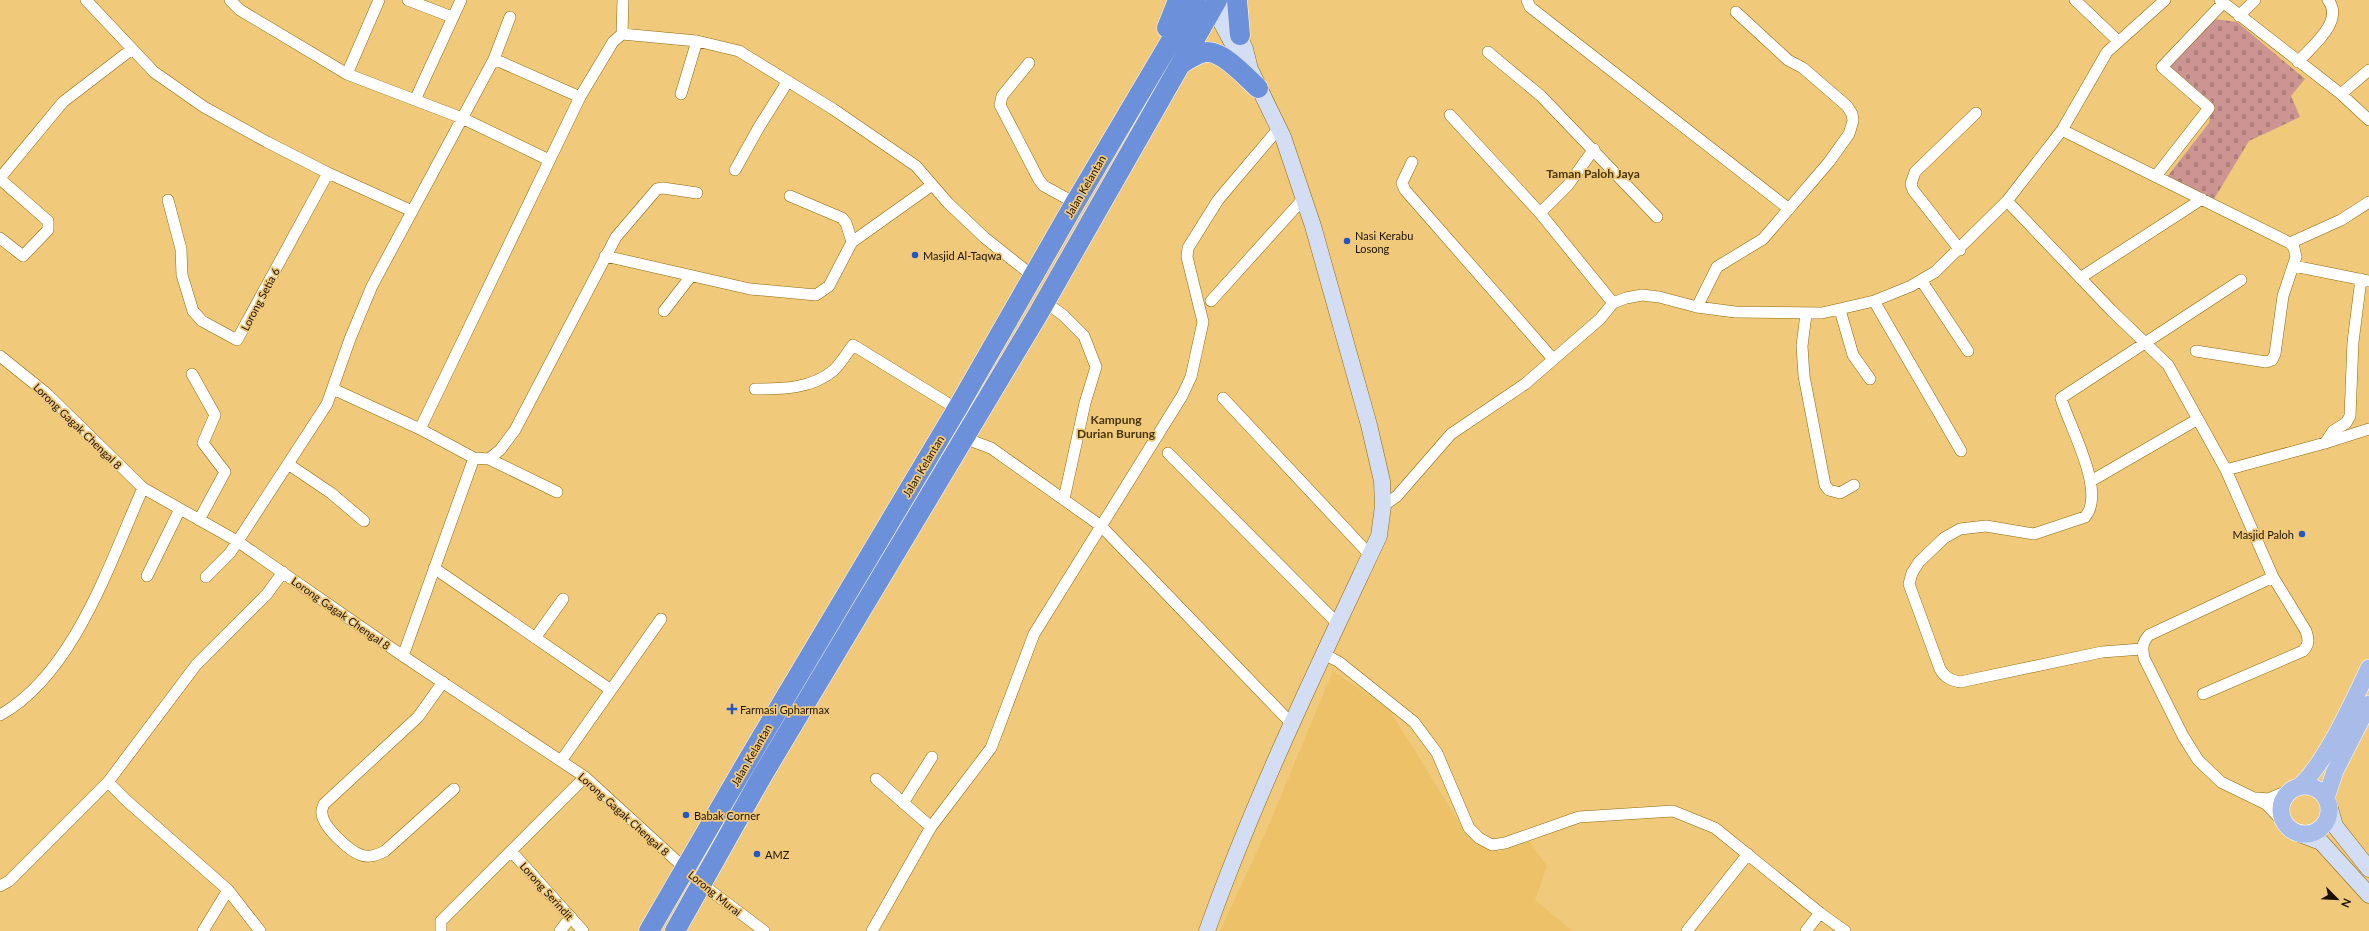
<svg xmlns="http://www.w3.org/2000/svg" width="2369" height="931" font-family="Lato,sans-serif">
<defs>
<pattern id="cemetery-stones" width="16" height="16" patternUnits="userSpaceOnUse"><rect width="16" height="16" fill="#cd9591"/><path d="M2 7V4a2 2 0 0 1 4 0v3zM10 15v-3a2 2 0 0 1 4 0v3z" fill="#af7f7b"/></pattern>
</defs>
<rect width="100%" height="100%" fill="#f1c97a"/>
<path fill="#ecc168" d="M 1333,671 L 1389,709 L 1467,835 L 1500,852 L 1526,837 L 1547,866 L 1535,900 L 1572,931 L 1220,931 L 1265,834 Z"/>
<path fill="url(#cemetery-stones)" d="M 2214,19 L 2237,22 L 2305,79 L 2291,96 L 2300,117 L 2249,141 L 2214,199 L 2167,177 L 2209,123 L 2212,102 L 2168,68 Z"/>
<g fill="none" stroke-linecap="round" stroke-linejoin="round">
<defs>
<path id="street" d="M 86,0 L 154,72 L 204,107 L 267,142 L 328,173 L 412,211
M 230,0 L 240,10 L 347,74 L 462,118 L 549,160
M 408,0 L 452,17
M 1527,0 L 1530,7 L 1789,209
M 2075,0 L 2117,40
M 2220,0 L 2341,94 L 2369,120
M 2239,16 L 2255,0
M 622,34 L 697,41 L 739,51 L 833,109 L 916,166 L 948,203 L 985,238 L 1034,277
M 1488,52 L 1541,96 L 1657,217
M 494,59 L 580,97
M 2298,62 C 2311,47 2345,21 2328,0
M 1029,63 L 1002,96 L 1000,105 L 1039,180 L 1044,186 L 1075,203
M 347,74 L 379,0
M 681,94 L 697,41
M 2341,94 L 2369,70
M 415,100 L 461,0
M 1450,115 L 1540,213 L 1613,303
M 2062,130 L 2290,243 L 2294,248 L 2296,257 L 2283,296 L 2275,354 L 2272,360 L 2266,362 L 2196,351
M 1412,162 L 1402,183 L 1405,190 L 1553,359
M 735,170 L 759,127 L 788,81
M 2156,176 L 2209,108 L 2162,67 L 2223,3
M 0,178 L 63,102 L 132,49
M 0,179 L 48,221 L 48,230 L 23,256 L 0,238
M 790,196 L 842,218 L 846,223 L 852,242
M 168,200 L 181,249 L 182,275 L 193,311 L 202,321 L 237,340 L 328,173
M 2007,201 L 2111,310 L 2168,365 L 2226,470 L 2273,577 L 2149,635 C 2142,643 2142,648 2144,658 L 2183,736 L 2198,760 L 2221,782 L 2266,804 L 2286,825
M 1540,213 L 1568,185 L 1594,149
M 2290,243 L 2341,220 L 2369,202
M 1960,250 L 1913,190 L 1911,184 L 1915,172 L 1976,113
M 605,256 L 750,289 L 816,295 L 829,286 L 852,242 L 932,185
M 2294,266 L 2369,281
M 2080,278 L 2202,199
M 1921,280 L 1968,351
M 1211,301 L 1304,198
M 1874,301 L 1961,451
M 1045,302 L 1063,315 L 1084,336 L 1096,367 L 1085,403 L 1064,499
M 1697,307 L 1717,267 L 1763,239 L 1829,162 L 1849,134 L 1853,121 L 1852,114 L 1847,106 L 1803,68 L 1788,60 L 1736,12
M 1840,310 L 1853,355 L 1870,379
M 664,311 L 691,276
M 1806,314 L 1802,346 L 1804,376 L 1825,485 L 1829,490 L 1840,493 L 1854,485
M 0,356 L 46,393 L 143,488 L 237,541 L 403,656 L 585,777 L 703,885 L 764,931
M 192,374 L 215,415 L 203,443 L 225,472 L 199,520
M 333,389 L 420,429 L 474,458 L 489,459 L 500,450 L 515,430 L 616,237 L 657,189 L 663,188 L 697,193
M 755,389 C 782,389 812,389 834,370 C 841,363 847,353 853,345 L 957,409
M 1223,398 L 1370,555
M 420,429 L 580,97 L 613,42 L 622,34 L 623,0
M 964,438 L 991,448 L 1101,526 L 1291,723
M 2325,443 L 2333,431 L 2346,423 L 2350,416 L 2353,342 L 2361,279
M 1168,453 L 1338,624
M 489,459 L 557,492
M 288,464 L 331,493 L 364,521
M 2226,470 L 2325,443 L 2369,429
M 2091,481 L 2198,419
M 1383,506 L 1397,496 L 1451,434 L 1525,384 L 1600,319 L 1613,303 L 1626,298 L 1642,295 L 1659,297 L 1697,307 L 1735,312 L 1822,313 L 1874,301 L 1911,286 L 1935,272 L 2007,201 L 2062,130 L 2107,52 L 2165,0
M 434,568 L 611,690
M 147,576 L 180,509
M 206,577 L 230,553 L 327,404 L 350,339 L 372,286 L 494,59 L 510,17
M 535,638 L 563,599
M 2142,649 L 2102,652 L 1960,682 C 1951,680 1945,678 1940,669 L 1909,584 L 1912,573 L 1919,562 L 1944,538 L 1960,529 L 1986,526 L 2034,534 L 2085,517 C 2107,492 2069,426 2061,398 L 2241,280
M 1324,654 L 1339,662 L 1414,722 L 1437,753 L 1469,828 L 1479,838 L 1492,845 L 1505,843 L 1579,817 L 1673,811 L 1715,828 L 1820,913 L 1845,931
M 403,656 L 474,458
M 443,682 L 418,717 L 324,804 C 323,807 321,810 322,813 C 322,826 349,851 361,855 C 370,858 377,855 385,851 L 454,789
M 2203,694 L 2303,651 C 2309,645 2309,640 2306,631 L 2273,577
M 0,715 C 74,674 110,562 143,488
M 561,761 L 661,619
M 876,779 L 931,827
M 2257,798 L 2268,799 L 2292,789
M 903,803 L 932,757
M 511,851 L 583,931
M 0,886 L 9,881 L 108,782
M 228,890 L 260,931
M 203,931 L 228,890 L 127,801 L 108,782 L 196,665 L 267,594 L 283,572
M 441,931 L 441,921 L 585,777
M 560,931 L 571,917
M 872,931 L 931,827 L 991,748 L 1034,634 L 1182,396 L 1191,377 L 1203,322 L 1187,257 L 1188,248 L 1218,200 L 1279,128
M 1687,931 L 1748,854
M 1806,931 L 1820,913"/>
<path id="secondary" d="M 1209,0 L 1241,59
M 2329,805 L 2335,826 L 2369,869
M 2300,834 L 2321,842 L 2369,895
M 1207,931 C 1255,796 1318,666 1379,536 L 1383,506 L 1382,481 L 1369,425 L 1313,226 L 1283,137 L 1250,69 L 1245,49 L 1224,0"/>
<path id="primary" d="M2281 810a24 24 0 1 1 48 0a24 24 0 1 1-48 0Z
M 2300,786 C 2325,764 2354,700 2369,668
M 2326,798 L 2335,771 L 2369,704"/>
<path id="highway" d="M 1237,0 L 1240,35
M 1167,28 L 1178,0
M 1184,62 C 1191,58 1199,52 1207,52 C 1223,51 1246,77 1258,88
M 649,931 L 745,765 L 957,409 L 1075,203 L 1195,0
M 675,931 L 762,776 L 1037,316 L 1217,0"/>
</defs>
<use href="#street" stroke="#8e690c" stroke-width="12"/>
<use href="#secondary" stroke="#8e690c" stroke-width="17"/>
<use href="#primary" stroke="#fff" stroke-width="18"/>
<use href="#highway" stroke="#fff" stroke-width="21"/>
<use href="#street" stroke="#fff" stroke-width="11"/>
<use href="#secondary" stroke="#d3def4" stroke-width="16"/>
<use href="#primary" stroke="#a7bce9" stroke-width="17"/>
<use href="#highway" stroke="#6c90da" stroke-width="20"/>
</g>
<g fill="#2756c4" stroke="#f1c97a" stroke-width="1.5">
<circle cx="1347" cy="241" r="4"/>
<circle cx="915" cy="255" r="4"/>
<circle cx="2302" cy="534" r="4"/>
<path d="M730 703h4v4h4v4h-4v4h-4v-4h-4v-4h4z"/>
<circle cx="686" cy="815" r="4"/>
<circle cx="757" cy="854" r="4"/>
</g>
<g text-anchor="middle" dominant-baseline="central" stroke-width="3.5" stroke-linejoin="round" paint-order="stroke">
<g font-size="11" fill="#1b1000" stroke="#f1c97a">
<text transform="translate(1085 186) rotate(-60)">Jalan Kelantan</text>
<text transform="translate(260 299) rotate(-62)">Lorong Setia 6</text>
<text transform="translate(78 426) rotate(44)">Lorong Gagak Chengal 8</text>
<text transform="translate(923 466) rotate(-59)">Jalan Kelantan</text>
<text transform="translate(341 613) rotate(35)">Lorong Gagak Chengal 8</text>
<text transform="translate(751 755) rotate(-60)">Jalan Kelantan</text>
<text transform="translate(624 814) rotate(42)">Lorong Gagak Chengal 8</text>
<text transform="translate(547 891) rotate(48)">Lorong Serindit</text>
<text transform="translate(715 893) rotate(39)">Lorong Murai</text>
</g>
<g font-size="11" fill="#1b1000" stroke="#f1c97a" text-anchor="start">
<text x="1355" y="235">Nasi Kerabu<tspan x="1355" dy="13">Losong</tspan></text>
<text x="923" y="255">Masjid Al-Taqwa</text>
<text x="2294" y="534" text-anchor="end">Masjid Paloh</text>
<text x="740" y="709">Farmasi Gpharmax</text>
<text x="694" y="815">Babak Corner</text>
<text x="765" y="854">AMZ</text>
</g>
<g font-size="12" font-weight="bold" fill="#493608" stroke="#f1c97a">
<text x="1593" y="173">Taman Paloh Jaya</text>
<text x="1116" y="419">Kampung<tspan x="1116" dy="14">Durian Burung</tspan></text>
</g>
</g>
<g transform="translate(2337 899) rotate(114)" stroke="#f1c97a" stroke-width="3" paint-order="stroke">
<path d="M0-3L7 15L0 10L-7 15Z" fill="#1b1000"/>
<text y="-6" font-size="11" font-weight="bold" text-anchor="middle" fill="#1b1000">N</text>
</g>
</svg>
